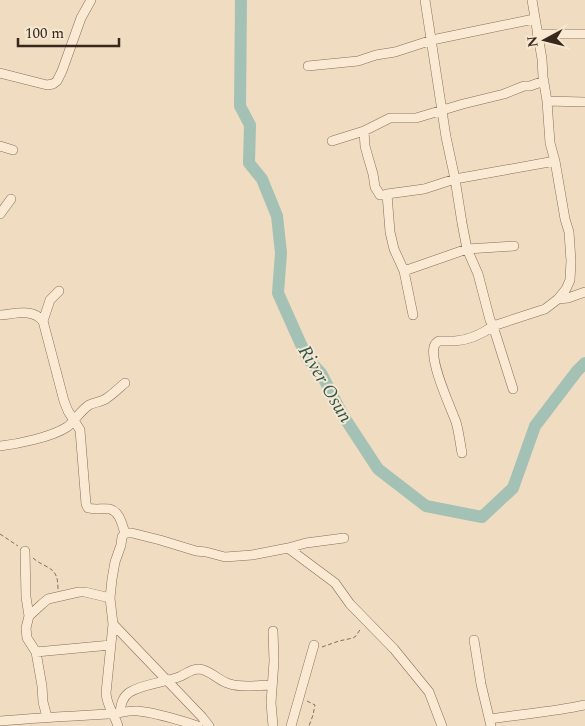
<svg xmlns="http://www.w3.org/2000/svg" width="585" height="726" font-family="Spectral,serif">
<rect width="100%" height="100%" fill="#efdcc1"/>
<g fill="none" stroke-linecap="round" stroke-linejoin="round">
<path stroke="#a4c1b5" stroke-width="12" d="M 241,0 L 240,106 L 250,125 L 249,163 L 262,179 L 277,216 L 281,253 L 278,293 L 307,358 L 321,373 L 342,414 L 378,469 L 426,506 L 482,517 L 513,488 L 535,426 L 577,371 L 585,363"/>
<defs>
<path id="minor" d="M 425,0 L 446,137 L 455,179 L 462,223 L 467,249 L 478,274 L 490,320 L 493,326 L 545,309 L 558,299 L 566,289 L 570,280 L 571,261 L 569,232 L 565,219 L 555,161 L 550,143 L 547,101 L 543,77 L 542,59 L 532,0
M 537,34 L 585,34
M 308,66 L 358,61 L 376,55 L 395,52 L 432,40 L 534,19
M 0,73 L 47,85 L 53,84 L 57,81 L 62,71 L 81,18 L 91,0
M 547,101 L 585,102
M 364,131 L 365,146 L 368,157 L 373,174 L 375,187 L 380,195 L 384,195 L 387,194 L 424,189 L 455,179 L 555,161
M 332,141 L 364,131 L 390,118 L 416,118 L 463,104 L 504,94 L 524,86 L 530,86 L 544,81
M 0,146 L 13,150
M 387,194 L 390,232 L 394,249 L 404,271 L 467,249 L 514,246
M 0,214 L 11,199
M 404,271 L 413,315
M 558,299 L 568,298 L 585,292
M 0,315 C 15,314 32,308 43,321 L 64,401 L 68,411 L 80,430 L 86,504 L 88,508 C 96,510 103,508 110,509 C 120,512 122,525 125,533
M 43,321 L 50,300 L 59,291
M 0,446 C 18,444 52,437 67,427 C 75,421 80,411 89,405 C 95,402 102,402 107,398 C 113,394 119,388 125,383
M 462,453 C 460,443 459,432 456,422 C 450,406 430,363 434,347 C 435,343 436,343 439,341 C 444,341 450,341 455,341 C 470,340 482,334 493,326 L 513,389
M 288,548 L 306,543 L 344,538
M 25,551 L 26,597 L 29,616
M 110,598 L 85,592 L 79,592 L 48,599 L 42,604 L 29,616 L 26,628 L 27,638 L 36,652 L 111,645
M 113,624 L 202,717 L 209,726
M 273,631 L 274,661 L 271,703 L 273,726
M 474,640 L 481,684 L 491,726
M 36,652 L 42,686 L 43,702 L 47,717
M 120,712 C 121,705 122,697 130,692 C 145,683 165,683 181,676 C 187,673 192,669 199,669 C 211,670 218,681 230,684 C 242,688 259,685 272,685
M 490,719 C 522,714 554,712 585,705
M 0,721 C 36,718 72,716 108,714 C 118,714 128,710 138,711 C 158,713 179,720 198,726
M 118,726 C 114,713 107,707 106,693 L 113,624 L 110,598 L 112,579 L 115,562 L 121,545 L 122,537 L 125,533 L 132,533 L 160,540 L 196,551 L 206,552 L 225,557 L 252,555 L 288,548 L 335,583 L 350,604 L 394,649 L 429,692 L 442,726
M 291,726 L 314,645"/>
</defs>
<use href="#minor" stroke="#896d58" stroke-width="10"/>
<path stroke="#896d58" stroke-width="1" stroke-dasharray="4 2.5" stroke-linecap="butt" d="M 0,534 L 18,546
M 33,558 C 47,570 58,565 58,589
M 322,647 L 339,641 L 353,638 L 356,636 L 361,628
M 307,701 L 315,705 L 313,715 L 309,726"/>
<use href="#minor" stroke="#faead4" stroke-width="9"/>
</g>
<g text-anchor="middle" dominant-baseline="central" stroke-width="4" stroke-linejoin="round" paint-order="stroke">
<g font-size="19" font-style="italic" fill="#2c5851" stroke="#f6e7d1">
<text transform="translate(325 384) rotate(59)">River Osun</text>
</g>
</g>
<g transform="translate(545 40) rotate(263)" stroke="#f6e7d1" stroke-width="4" paint-order="stroke">
<path d="M0-4L9 19L0 12L-9 19Z" fill="#38271d"/>
<text y="-8" font-size="14" font-weight="bold" text-anchor="middle" fill="#38271d">N</text>
</g>
<path d="M18 38v8h101v-8" fill="none" stroke="#38271d" stroke-width="2.5"/>
<text x="25" y="38" font-size="15" fill="#38271d" stroke="#f6e7d1" stroke-width="4" paint-order="stroke">100 m</text>
</svg>
